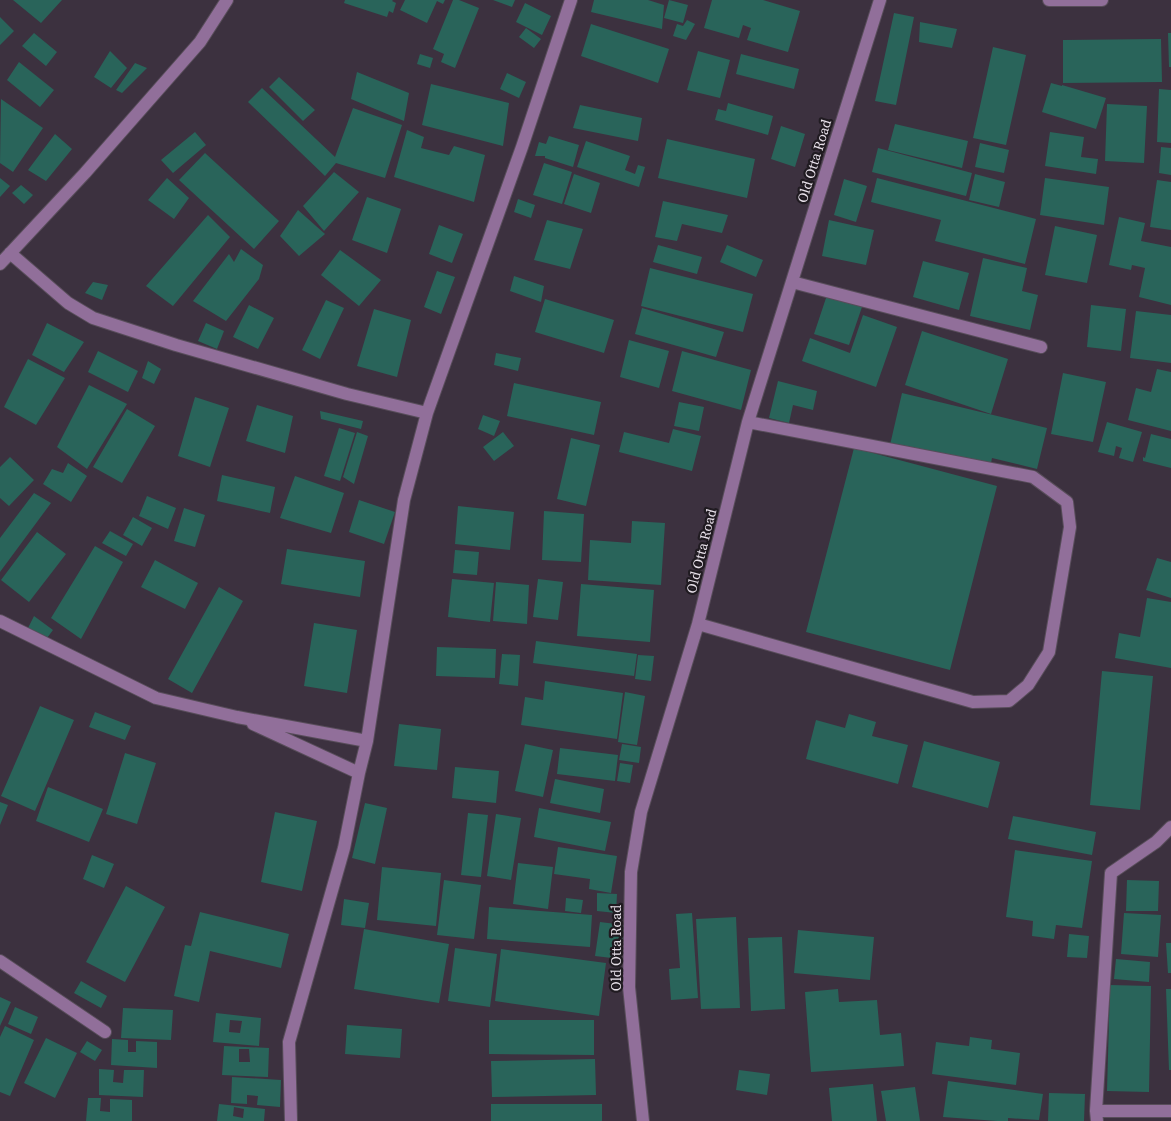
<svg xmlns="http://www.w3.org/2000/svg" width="1171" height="1121" font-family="'Source Serif 4',serif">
<rect width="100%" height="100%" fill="#3c313f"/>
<path fill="#29645a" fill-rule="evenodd" d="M 13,0 L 62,0 L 41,23 Z
M 345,0 L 393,0 L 392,1 L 396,3 L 393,13 L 389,11 L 387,17 L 344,3 Z
M 405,0 L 445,0 L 443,4 L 437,1 L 427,23 L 400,10 Z
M 453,0 L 459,0 L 479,8 L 455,68 L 441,62 L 444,54 L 433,49 Z
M 493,0 L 515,0 L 512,7 Z
M 594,0 L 648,0 L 664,5 L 662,29 L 591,12 Z
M 669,0 L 688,5 L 683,23 L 664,18 Z
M 712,0 L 763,0 L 800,11 L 788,52 L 747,40 L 751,28 L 743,25 L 739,38 L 704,28 Z
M 525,3 L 551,16 L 542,35 L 516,22 Z
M 894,13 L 914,17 L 896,105 L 875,101 Z
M 0,17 L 14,31 L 0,45 Z
M 687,20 L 695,24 L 686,40 L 673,36 L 677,24 L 683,26 Z
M 920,22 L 957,29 L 952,48 L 919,42 Z
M 591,24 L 669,49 L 658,83 L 581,56 Z
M 526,28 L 541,39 L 534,48 L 519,37 Z
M 34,33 L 57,52 L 46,66 L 22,46 Z
M 1168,33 L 1171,33 L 1171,67 L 1169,67 Z
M 1161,39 L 1162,82 L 1063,83 L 1063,40 Z
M 993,47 L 1026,55 L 1006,145 L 973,138 Z
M 110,51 L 127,68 L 111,88 L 94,77 Z
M 698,51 L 730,60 L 720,98 L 687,90 Z
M 420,54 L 433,58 L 430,68 L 417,64 Z
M 741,54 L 799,69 L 794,89 L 736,74 Z
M 19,62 L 54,90 L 40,107 L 7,80 Z
M 135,63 L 147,68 L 122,93 L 116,90 Z
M 357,72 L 409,93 L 404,121 L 351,99 Z
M 507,73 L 526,82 L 519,98 L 500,89 Z
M 279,77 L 315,110 L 303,121 L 269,87 Z
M 1051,83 L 1062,86 L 1062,85 L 1106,98 L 1096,129 L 1042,112 Z
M 431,84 L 509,103 L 503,146 L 422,125 Z
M 262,88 L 335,157 L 353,108 L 402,125 L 385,178 L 336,163 L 325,176 L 248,102 Z
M 1159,89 L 1171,90 L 1171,143 L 1157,142 Z
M 1,99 L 43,128 L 13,172 L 0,163 Z
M 728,103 L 773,116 L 768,135 L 715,120 L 718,109 L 726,111 Z
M 1107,104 L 1147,106 L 1144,163 L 1105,161 Z
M 580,105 L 642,118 L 638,141 L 573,128 Z
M 895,124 L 968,141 L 962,168 L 888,150 Z
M 781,126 L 805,134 L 795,167 L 771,159 Z
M 407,130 L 424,137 L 421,148 L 449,155 L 454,146 L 485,155 L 474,202 L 394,177 Z
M 195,132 L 206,145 L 173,173 L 161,160 Z
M 1050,132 L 1084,137 L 1081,157 L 1098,159 L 1096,174 L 1045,166 Z
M 55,134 L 72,149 L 46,181 L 28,170 Z
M 549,136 L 579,145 L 573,167 L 545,158 L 545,156 L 535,156 L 539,142 L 546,144 Z
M 667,139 L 755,159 L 747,198 L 658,178 Z
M 586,141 L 630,156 L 625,170 L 635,174 L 638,165 L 645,167 L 639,187 L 577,167 Z
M 980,143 L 1009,150 L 1004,173 L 975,167 Z
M 1161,147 L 1171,148 L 1171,175 L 1159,173 Z
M 878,148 L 972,173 L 966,196 L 872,172 Z
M 205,153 L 279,221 L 254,249 L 179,180 Z
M 544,163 L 572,172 L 562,204 L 533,195 Z
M 334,172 L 359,192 L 324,231 L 303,206 Z
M 574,174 L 600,183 L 591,213 L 564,204 Z
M 975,174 L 1005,182 L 999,207 L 969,200 Z
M 0,178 L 10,186 L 0,197 Z
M 167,178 L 189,198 L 174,219 L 148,200 Z
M 877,178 L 1036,219 L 1025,264 L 935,241 L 941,220 L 871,202 Z
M 1045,178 L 1109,187 L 1104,225 L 1040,215 Z
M 844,179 L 867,186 L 856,222 L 834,215 Z
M 1157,180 L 1171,182 L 1171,230 L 1150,227 Z
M 21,185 L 33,195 L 24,204 L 12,193 Z
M 367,197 L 401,209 L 387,253 L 352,240 Z
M 518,199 L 535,205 L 531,218 L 514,212 Z
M 663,201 L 728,215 L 722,233 L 682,224 L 677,241 L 655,237 Z
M 298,210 L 325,234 L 299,256 L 280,236 Z
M 208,215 L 230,237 L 173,306 L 146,286 Z
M 1119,217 L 1145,223 L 1141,241 L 1171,247 L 1171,305 L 1139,297 L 1145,268 L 1132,265 L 1131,270 L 1109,265 Z
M 547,220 L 583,229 L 570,269 L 534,260 Z
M 829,220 L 874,230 L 866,265 L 822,256 Z
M 439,225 L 463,234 L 452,263 L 429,254 Z
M 1055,226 L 1097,235 L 1087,283 L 1045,275 Z
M 658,245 L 702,257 L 697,274 L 653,262 Z
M 727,245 L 763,260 L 756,277 L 720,262 Z
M 241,249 L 263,265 L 259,279 L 226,321 L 193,301 L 229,254 L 234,262 Z
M 340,250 L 381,280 L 359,306 L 321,275 Z
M 983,258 L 1027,268 L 1022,291 L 1038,295 L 1030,330 L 970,316 Z
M 923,261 L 969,273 L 959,310 L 913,297 Z
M 650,268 L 753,294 L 743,332 L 641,306 Z
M 437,271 L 455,277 L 441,314 L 424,307 Z
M 514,276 L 544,286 L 541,302 L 510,291 Z
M 93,282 L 108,285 L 102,300 L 85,293 Z
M 827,295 L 862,307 L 849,345 L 814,334 Z
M 545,299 L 614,320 L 604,353 L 535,332 Z
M 326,300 L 344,308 L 320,359 L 302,350 Z
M 249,305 L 274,318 L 258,349 L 233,337 Z
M 1091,305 L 1126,309 L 1121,351 L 1087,347 Z
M 642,308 L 724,332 L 716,357 L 635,334 Z
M 374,309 L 411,320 L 397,377 L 357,366 Z
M 1136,311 L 1171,315 L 1171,363 L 1130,358 Z
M 863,315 L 897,327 L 876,387 L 802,361 L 810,338 L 850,353 Z
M 47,323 L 84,342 L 64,372 L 32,355 Z
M 206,323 L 224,331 L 217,349 L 198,341 Z
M 922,331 L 1008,359 L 991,414 L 905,385 Z
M 629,340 L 669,351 L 659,388 L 620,377 Z
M 98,351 L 138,371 L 128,392 L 88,372 Z
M 682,351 L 751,370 L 741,410 L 672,391 Z
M 496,353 L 521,358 L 518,371 L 494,365 Z
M 28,359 L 65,378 L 36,425 L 4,407 Z
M 148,361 L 161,369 L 154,384 L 142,378 Z
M 1157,369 L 1171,372 L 1171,431 L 1128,420 L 1136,388 L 1151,392 Z
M 1063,373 L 1106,382 L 1093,442 L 1051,434 Z
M 778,381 L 817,391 L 813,410 L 793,405 L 789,423 L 769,418 Z
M 514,383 L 601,402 L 594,435 L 507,416 Z
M 89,385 L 127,404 L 87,469 L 57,447 Z
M 902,393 L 1047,428 L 1037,469 L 992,458 L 990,468 L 890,445 Z
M 195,397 L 229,408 L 210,467 L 178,456 Z
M 679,402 L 704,407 L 699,431 L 674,426 Z
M 257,405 L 293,416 L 285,453 L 246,441 Z
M 127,409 L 155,426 L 122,483 L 93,467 Z
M 320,411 L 363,421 L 361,429 L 321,419 Z
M 483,415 L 500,421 L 494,436 L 478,429 Z
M 1107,422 L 1142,432 L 1133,462 L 1119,458 L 1122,448 L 1116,446 L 1114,456 L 1098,452 Z
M 339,428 L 355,433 L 340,481 L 324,476 Z
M 673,429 L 701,436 L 692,471 L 619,452 L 624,432 L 669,443 Z
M 357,432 L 368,436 L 354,484 L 343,477 Z
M 503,432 L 514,446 L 494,461 L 483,447 Z
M 1151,434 L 1171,439 L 1171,468 L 1143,461 L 1143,457 L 1145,458 Z
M 571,438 L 600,445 L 586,506 L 557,499 Z
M 854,448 L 997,486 L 950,670 L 806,632 Z
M 10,457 L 34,480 L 9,506 L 0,498 L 0,467 Z
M 68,463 L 87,476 L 71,502 L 43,484 L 52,469 L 63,473 Z
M 222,475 L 275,487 L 270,513 L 217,501 Z
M 295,476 L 344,493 L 331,533 L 280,518 Z
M 34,493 L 51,503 L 0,572 L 0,538 Z
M 147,496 L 176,508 L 168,529 L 139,516 Z
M 359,500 L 395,512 L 384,544 L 349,532 Z
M 458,506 L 514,512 L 510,550 L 455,544 Z
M 184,508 L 205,515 L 195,547 L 174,541 Z
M 544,511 L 584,514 L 581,562 L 542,560 Z
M 133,517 L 152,528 L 142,546 L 123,535 Z
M 632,521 L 665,523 L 661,585 L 588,580 L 590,540 L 631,543 Z
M 110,531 L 133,544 L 126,556 L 102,543 Z
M 37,532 L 66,554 L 29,602 L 1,580 Z
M 95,546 L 123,562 L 81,639 L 51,618 Z
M 287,549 L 365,561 L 360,597 L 281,584 Z
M 455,550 L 479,552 L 477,575 L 453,573 Z
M 1157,558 L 1171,562 L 1171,598 L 1146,590 Z
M 155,560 L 198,583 L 185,609 L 141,587 Z
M 452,579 L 494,583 L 490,622 L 448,617 Z
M 538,579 L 563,582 L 558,620 L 533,617 Z
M 496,582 L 529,585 L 527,624 L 493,621 Z
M 581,584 L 654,590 L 650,642 L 577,636 Z
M 219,587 L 243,601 L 192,693 L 168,679 Z
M 1147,598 L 1171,602 L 1171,668 L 1115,658 L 1119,633 L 1140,637 Z
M 34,616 L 53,630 L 44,642 L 27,630 Z
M 314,623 L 357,630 L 347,693 L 304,686 Z
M 536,641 L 637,654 L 634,676 L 533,663 Z
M 437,647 L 496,649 L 495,678 L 436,676 Z
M 502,654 L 520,655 L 518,686 L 499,684 Z
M 638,655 L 654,656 L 651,681 L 635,679 Z
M 1102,671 L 1153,676 L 1140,810 L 1090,805 Z
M 545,681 L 623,693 L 617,739 L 521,725 L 525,697 L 543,700 Z
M 625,692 L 645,696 L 637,745 L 618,742 Z
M 40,706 L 74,720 L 35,811 L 1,796 Z
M 95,712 L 131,726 L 125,740 L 89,727 Z
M 849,714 L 876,722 L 872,736 L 908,745 L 898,784 L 806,759 L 816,720 L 845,728 Z
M 399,724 L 441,729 L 437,770 L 394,766 Z
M 924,741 L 1000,762 L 988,808 L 912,787 Z
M 525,744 L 553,750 L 543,797 L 515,791 Z
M 622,744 L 641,747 L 639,763 L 619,760 Z
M 560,748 L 618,755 L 615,781 L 557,774 Z
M 125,753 L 156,763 L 137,824 L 106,814 Z
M 620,763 L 633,765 L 630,783 L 617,781 Z
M 455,767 L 499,771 L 496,803 L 452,798 Z
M 555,779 L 604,789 L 600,813 L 550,803 Z
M 48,787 L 103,809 L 89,842 L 36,821 Z
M 0,802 L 8,805 L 0,825 Z
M 365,803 L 387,808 L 375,864 L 352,858 Z
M 539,808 L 611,822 L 605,851 L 534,837 Z
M 275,812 L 317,821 L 302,891 L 261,882 Z
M 468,813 L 488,815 L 481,877 L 461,875 Z
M 496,814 L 521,818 L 511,880 L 487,876 Z
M 1013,816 L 1096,832 L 1092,855 L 1008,839 Z
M 558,847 L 617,856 L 611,893 L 589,889 L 590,879 L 554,874 Z
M 1015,850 L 1092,861 L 1082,928 L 1056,925 L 1054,939 L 1032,936 L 1033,921 L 1006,917 Z
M 92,855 L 114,864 L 104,888 L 83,879 Z
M 518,863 L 553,867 L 548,909 L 513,904 Z
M 382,867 L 441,873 L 436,926 L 377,920 Z
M 444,880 L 481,885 L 474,939 L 437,935 Z
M 1127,880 L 1159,881 L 1158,911 L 1126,911 Z
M 126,886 L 165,907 L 125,982 L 86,962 Z
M 597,893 L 617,894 L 616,913 L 597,911 Z
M 566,898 L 583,900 L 581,913 L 565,911 Z
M 344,899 L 369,903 L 365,928 L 341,925 Z
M 489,907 L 592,915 L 590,947 L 487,939 Z
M 200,912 L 289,934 L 281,968 L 210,951 L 199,1002 L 174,996 L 185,945 L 191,946 Z
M 692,913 L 698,998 L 671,1000 L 669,969 L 680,968 L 676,914 Z
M 1124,913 L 1161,915 L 1158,957 L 1121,954 Z
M 736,917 L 740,1008 L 701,1009 L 696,919 Z
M 600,922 L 624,925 L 620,959 L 595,956 Z
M 364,929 L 449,944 L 439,1003 L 354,989 Z
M 798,930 L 874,937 L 870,980 L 794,973 Z
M 1069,934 L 1089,936 L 1087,958 L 1067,957 Z
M 782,937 L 785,1009 L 751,1011 L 748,938 Z
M 1166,943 L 1171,943 L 1171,973 L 1168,973 Z
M 455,948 L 497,954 L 490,1007 L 448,1001 Z
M 501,949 L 606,963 L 599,1016 L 495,1001 Z
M 1116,959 L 1150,962 L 1149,982 L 1114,979 Z
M 81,981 L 107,996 L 101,1008 L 74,993 Z
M 1110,985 L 1151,986 L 1149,1092 L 1107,1091 Z
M 838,989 L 839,1002 L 877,1000 L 880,1035 L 901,1033 L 904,1066 L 811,1072 L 805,992 Z
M 1166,989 L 1171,989 L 1171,1070 L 1169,1070 Z
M 0,997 L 11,1002 L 0,1026 Z
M 15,1007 L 38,1017 L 31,1034 L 8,1024 Z
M 123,1008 L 173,1010 L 171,1040 L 121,1038 Z
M 216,1013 L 261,1018 L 259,1046 L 213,1042 ZM 230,1020 L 242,1021 L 240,1033 L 229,1032 Z
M 489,1020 L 594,1020 L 594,1055 L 489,1054 Z
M 347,1025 L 402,1029 L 400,1058 L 345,1054 Z
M 5,1026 L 34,1040 L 10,1096 L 0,1092 L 0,1037 Z
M 970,1037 L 992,1040 L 991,1049 L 1020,1053 L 1016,1085 L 932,1074 L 936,1042 L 969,1046 Z
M 46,1038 L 77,1053 L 55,1098 L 24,1083 Z
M 112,1039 L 128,1040 L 128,1052 L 136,1052 L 136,1041 L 157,1042 L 157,1068 L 111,1065 Z
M 87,1041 L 102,1050 L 95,1061 L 80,1052 Z
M 224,1046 L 269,1048 L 268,1077 L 222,1075 ZM 239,1049 L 249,1049 L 250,1062 L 239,1062 Z
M 595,1059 L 596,1095 L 492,1097 L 491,1061 Z
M 99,1069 L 114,1070 L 113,1082 L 123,1083 L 124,1070 L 144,1070 L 143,1097 L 99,1095 Z
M 739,1070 L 770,1074 L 767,1095 L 736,1090 Z
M 232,1077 L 281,1080 L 280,1107 L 257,1105 L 258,1096 L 247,1095 L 247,1104 L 231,1103 Z
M 948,1081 L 1043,1094 L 1039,1120 L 1008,1118 L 1008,1121 L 997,1121 L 943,1117 Z
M 873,1084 L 877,1121 L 832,1121 L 829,1088 Z
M 915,1087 L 920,1121 L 886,1121 L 881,1091 Z
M 1049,1093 L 1085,1094 L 1084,1121 L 1048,1121 Z
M 88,1098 L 101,1098 L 100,1111 L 110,1112 L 110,1099 L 132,1100 L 132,1121 L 86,1121 Z
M 219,1104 L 265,1109 L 264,1121 L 217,1121 ZM 234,1107 L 244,1109 L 243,1118 L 233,1116 Z
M 491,1104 L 602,1104 L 602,1121 L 491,1121 Z"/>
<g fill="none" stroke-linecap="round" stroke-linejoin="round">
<defs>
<path id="minor" d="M 1049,0 L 1102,0
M 10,253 L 68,303 L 93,318 L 176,345 L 347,394 L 427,413
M 0,264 L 85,173 L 200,42 L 227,0
M 792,282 L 1041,347
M 0,621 L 156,698 L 237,717 L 367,741
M 698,624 L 973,702 L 1009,701 L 1028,685 L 1049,652 L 1070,527 L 1067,502 L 1033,477 L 748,422
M 253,724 L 359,773
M 0,961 L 105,1032
M 1096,1111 L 1171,1111
M 291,1121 L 289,1042 L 344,848 L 359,773 L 367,741 L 404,500 L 427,413 L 522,147 L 571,0
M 643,1121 L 629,987 L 631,872 L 641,812 L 698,624 L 748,422 L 880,0
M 1097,1121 L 1096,1111 L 1111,873 L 1156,842 L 1171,827"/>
</defs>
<use href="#minor" stroke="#584d5a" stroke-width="14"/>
<use href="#minor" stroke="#916f9a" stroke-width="12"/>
</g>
<g text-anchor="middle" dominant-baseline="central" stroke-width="4.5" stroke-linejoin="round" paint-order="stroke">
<g font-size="14" fill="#e8e1ea" stroke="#201b21">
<text transform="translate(814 161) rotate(-73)">Old Otta Road</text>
<text transform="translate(701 551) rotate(-76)">Old Otta Road</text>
<text transform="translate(616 948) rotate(-90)">Old Otta Road</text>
</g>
</g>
</svg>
